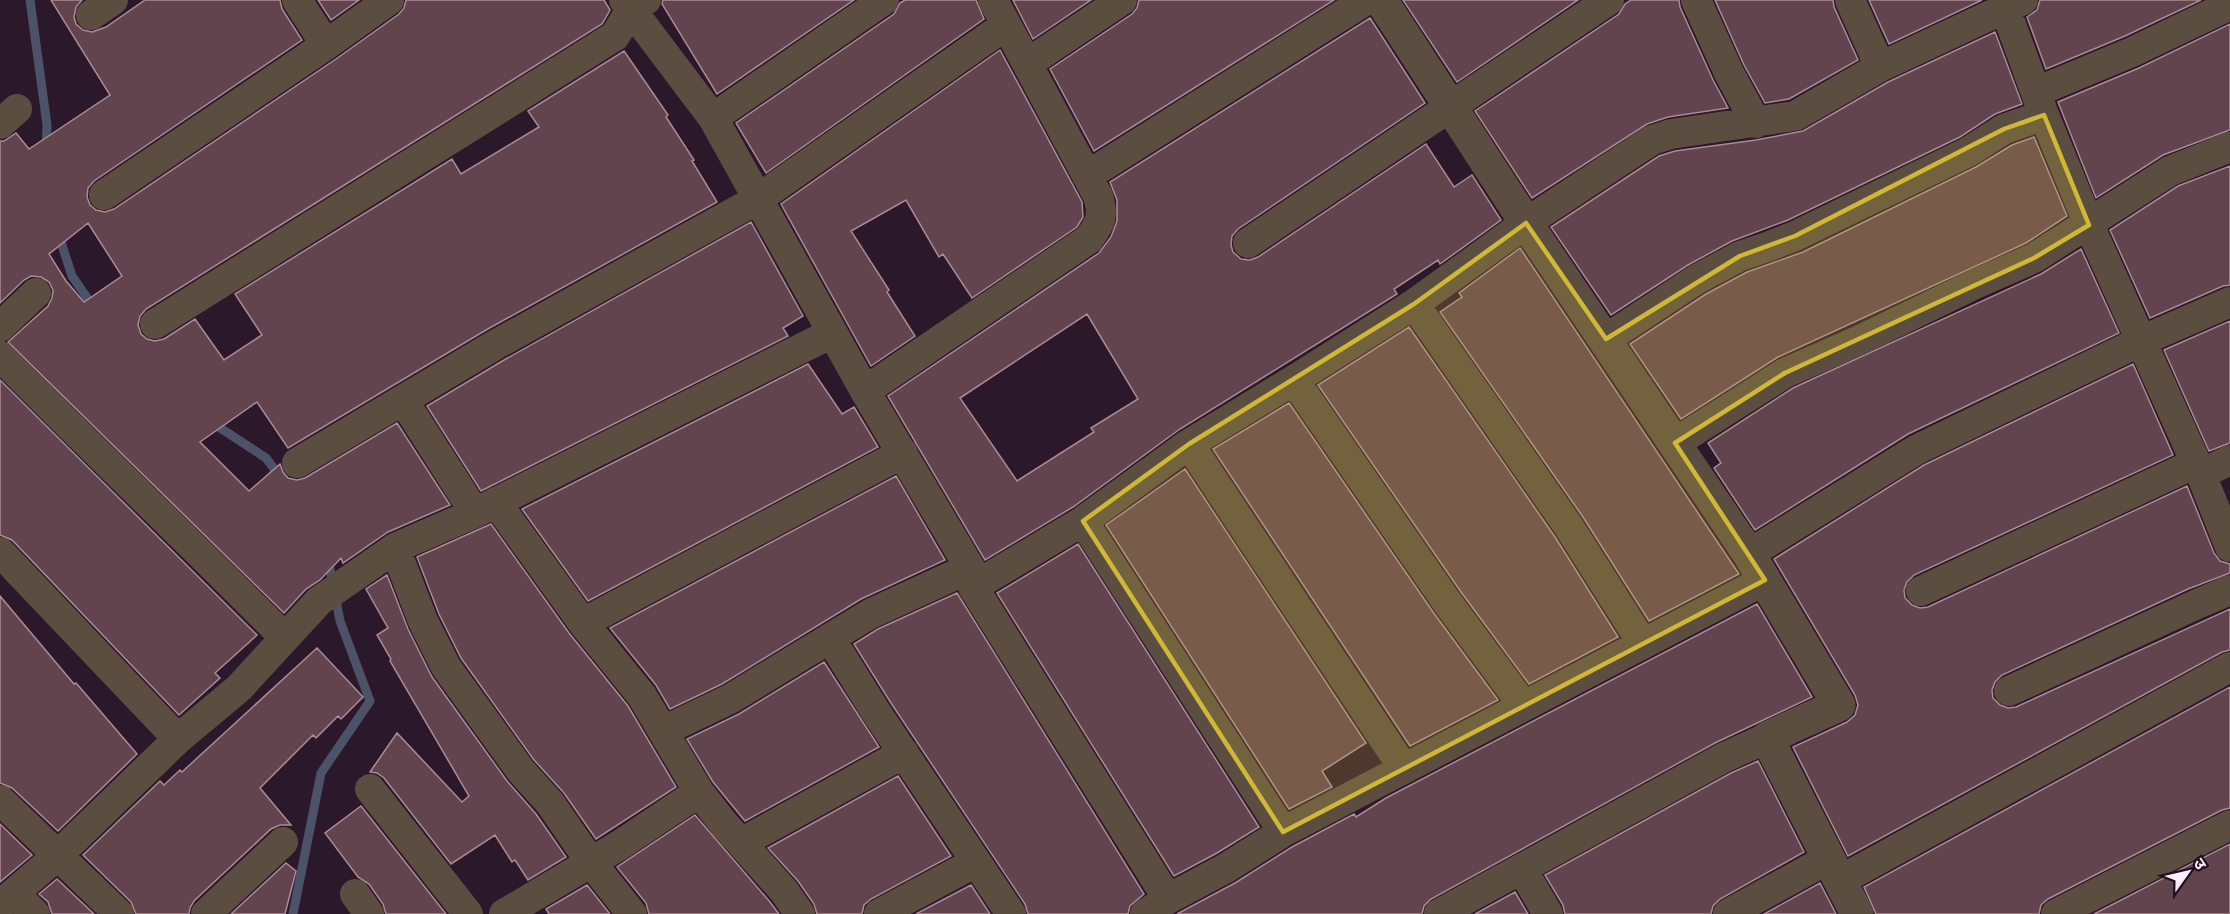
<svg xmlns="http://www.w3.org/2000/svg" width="2230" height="914" font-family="'Open Sans','Noto Sans Devanagari',sans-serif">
<rect width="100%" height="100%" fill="#2c182b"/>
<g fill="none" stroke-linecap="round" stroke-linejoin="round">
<path stroke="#4c5268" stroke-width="9" d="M 30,0 L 47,125 L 46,149
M 58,233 L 72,276 L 95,309
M 211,422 L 266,458 L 281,478
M 293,914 L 321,773 L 370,701 L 340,621 L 328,559"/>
</g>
<path fill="#62444e" stroke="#ad8a95" stroke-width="1.5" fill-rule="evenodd" d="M 51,0 L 82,0 L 76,7 L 74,17 L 76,24 L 83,30 L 92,32 L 106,27 L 145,0 L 280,0 L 282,9 L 302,40 L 94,181 L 88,188 L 87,197 L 90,205 L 96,210 L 105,212 L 114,209 L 336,59 L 399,14 L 404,8 L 406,0 L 604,0 L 610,10 L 602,24 L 146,309 L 140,316 L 138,325 L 141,334 L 147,339 L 155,341 L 164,339 L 195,319 L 224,360 L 262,335 L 235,294 L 452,159 L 461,174 L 539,127 L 528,111 L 624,51 L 668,115 L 666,117 L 694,160 L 692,161 L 717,202 L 486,330 L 288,448 L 257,402 L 200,442 L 249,491 L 280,464 L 283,472 L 288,478 L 297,480 L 305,478 L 397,423 L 450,505 L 388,532 L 343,563 L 341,558 L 320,580 L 306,589 L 284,613 L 8,342 L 48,306 L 52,298 L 53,290 L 49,282 L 41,277 L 31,276 L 24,280 L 0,303 L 0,141 L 4,141 L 16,133 L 29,149 L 110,95 ZM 88,223 L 122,276 L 84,302 L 66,281 L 49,254 Z
M 318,0 L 359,0 L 331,20 Z
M 663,0 L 854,0 L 717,94 L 662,4 Z
M 905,0 L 976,0 L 984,19 L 766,173 L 736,123 L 894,14 L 900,3 Z
M 1013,0 L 1091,0 L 1033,39 Z
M 1139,0 L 1334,0 L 1094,151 L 1050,69 L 1132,14 L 1137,8 Z
M 1403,0 L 1578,0 L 1457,82 Z
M 1631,0 L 1679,0 L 1680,7 L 1713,80 L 1728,108 L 1668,117 L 1647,124 L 1532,198 L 1475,111 L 1619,14 L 1625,4 Z
M 1715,0 L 1833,0 L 1834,7 L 1858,60 L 1789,99 L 1765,103 L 1744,65 Z
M 1869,0 L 1982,0 L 1889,44 Z
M 2040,0 L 2201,0 L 2125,36 L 2046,69 L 2027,17 L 2037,10 Z
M 1370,18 L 1425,103 L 1238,229 L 1232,236 L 1231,245 L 1233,252 L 1241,259 L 1250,260 L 1258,257 L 1426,144 L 1454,187 L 1472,175 L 1501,220 L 1440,264 L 1438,260 L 1394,289 L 1397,294 L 1180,429 L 1073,507 L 985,560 L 888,396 L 1099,253 L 1111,237 L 1117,221 L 1117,200 L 1110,182 ZM 1087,314 L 1138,399 L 1091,428 L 1094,432 L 1017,481 L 960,398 Z
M 2230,24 L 2230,130 L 2163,155 L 2096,198 L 2058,102 L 2139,68 Z
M 1995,32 L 2022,104 L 1995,114 L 1960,137 L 1788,220 L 1732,241 L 1688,265 L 1611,315 L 1551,227 L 1659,156 L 1675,151 L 1756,140 L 1803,131 L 1888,82 Z
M 1000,50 L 1082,202 L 1083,217 L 1077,227 L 972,298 L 943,254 L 939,257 L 906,200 L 851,231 L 889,290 L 887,292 L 915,336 L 871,366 L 781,204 Z
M 2034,137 L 2067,216 L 2026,243 L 1778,357 L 1681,419 L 1630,344 L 1706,294 L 1747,272 L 1803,252 L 1976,167 L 2012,145 Z
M 2230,166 L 2230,285 L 2223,286 L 2150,318 L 2110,230 L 2178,186 Z
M 751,222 L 803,316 L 783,328 L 788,336 L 481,491 L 427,406 L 504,360 Z
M 1520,248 L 1739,574 L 1649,621 L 1583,517 L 1440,312 L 1462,297 L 1459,293 Z
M 2081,249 L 2119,333 L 1908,434 L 1755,530 L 1714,468 L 1721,463 L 1708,443 L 1793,388 L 2041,274 Z
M 2230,321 L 2230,443 L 2209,451 L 2164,350 Z
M 1409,327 L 1555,537 L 1618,637 L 1529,684 L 1461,592 L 1318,385 Z
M 808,364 L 842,414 L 854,407 L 878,447 L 588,601 L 522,509 Z
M 2133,364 L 2173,455 L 1914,575 L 1907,582 L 1904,590 L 1905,598 L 1912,605 L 1920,608 L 1928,607 L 2187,486 L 2214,553 L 2220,561 L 2230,564 L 2230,573 L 2188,589 L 2002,675 L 1995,682 L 1992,690 L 1993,698 L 2000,705 L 2008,708 L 2016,707 L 2230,609 L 2230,650 L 2222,652 L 1848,856 L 1793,747 L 1847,722 L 1855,715 L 1858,705 L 1855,695 L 1774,559 L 1924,465 Z
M 0,380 L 257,635 L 215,673 L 220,678 L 179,715 L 12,540 L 0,535 Z
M 1289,403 L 1433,612 L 1498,700 L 1410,746 L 1213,449 Z
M 1185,469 L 1366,743 L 1322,771 L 1332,787 L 1289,809 L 1106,525 Z
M 896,476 L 945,560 L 861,599 L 722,684 L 670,709 L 656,685 L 610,628 Z
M 491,524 L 569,633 L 628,706 L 676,787 L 596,839 L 564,793 L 534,760 L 461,658 L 439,614 L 417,557 Z
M 1078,544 L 1259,827 L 1217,853 L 1174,876 L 997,593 Z
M 387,575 L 408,629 L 432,677 L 507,781 L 536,814 L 566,857 L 528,880 L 515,860 L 512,862 L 495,835 L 451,864 L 384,778 L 377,773 L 370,772 L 397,733 L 462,802 L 469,796 L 390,661 L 391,659 L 377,635 L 388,628 L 366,589 Z
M 957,593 L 1144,894 L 1130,906 L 1128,914 L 1028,914 L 1025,904 L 891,703 L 854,644 L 878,629 Z
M 0,596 L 74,684 L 76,683 L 137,754 L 58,831 L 12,788 L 0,783 Z
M 1757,604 L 1812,697 L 1715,743 L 1431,899 L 1424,906 L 1422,914 L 1177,914 L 1235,883 L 1292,847 L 1354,814 L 1356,817 L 1386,798 Z
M 317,648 L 363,697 L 341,719 L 338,716 L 316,738 L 313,735 L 260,788 L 291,825 L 280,825 L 271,829 L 194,901 L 190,908 L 189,914 L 136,914 L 131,902 L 83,855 L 160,781 L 164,785 L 180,770 L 182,772 Z
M 824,662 L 879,747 L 745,821 L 713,782 L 687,739 L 739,714 Z
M 2230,687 L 2230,808 L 2222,810 L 2048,899 L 2041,905 L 2039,914 L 1876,914 L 1864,887 Z
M 1758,761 L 1804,852 L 1720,899 L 1713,906 L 1711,914 L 1565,914 L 1563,905 L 1545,875 L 1731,773 Z
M 898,776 L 951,856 L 871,899 L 864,905 L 862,914 L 817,914 L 814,904 L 798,881 L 768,848 Z
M 361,806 L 446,914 L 386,914 L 383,904 L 369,884 L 358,877 L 325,833 Z
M 695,815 L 770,902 L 779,914 L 649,914 L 646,903 L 617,867 Z
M 0,824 L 32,855 L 0,882 Z
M 2230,844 L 2230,914 L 2094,914 Z
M 286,863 L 296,871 L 285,914 L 231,914 Z
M 57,879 L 94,914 L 52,914 L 48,902 L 39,894 Z
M 1820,883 L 1836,914 L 1764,914 Z
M 587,885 L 610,914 L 549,914 L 546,909 Z
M 971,885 L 990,914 L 916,914 Z
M 1515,892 L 1528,914 L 1475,914 Z"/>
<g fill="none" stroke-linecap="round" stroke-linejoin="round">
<path stroke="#5b4e40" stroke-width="30" d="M 297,0 L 326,45
M 624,0 L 713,118 L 865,391
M 993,0 L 1098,196 C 1104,216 1101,222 1089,239 L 865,391 L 970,568 L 973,587 L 1083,521 L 1189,444 L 1294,380 L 1414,304 L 1526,223 L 1652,140 L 1671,134 L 1795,116 L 1880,67 L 2023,0
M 1696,0 L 1729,73 L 1756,123
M 1850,0 L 1880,67
M 2002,0 L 2044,115 L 2089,225 L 2201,474 L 2230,547
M 91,15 L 113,0
M 1028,63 L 1122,0
M 2036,92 L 2132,52 L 2230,5
M 713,118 L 884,0
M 0,124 L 17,109
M 1087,176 L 1366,0
M 104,195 L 326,45 L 389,0
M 1248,243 L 1609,0
M 1414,304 L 1569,527 L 1643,644
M 155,324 L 615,36 L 630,11 L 646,0
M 0,327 L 36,293
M 1606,339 L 1697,279 L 1740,256 L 1767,247 L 1795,236 L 1968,152 L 2004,129 L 2044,115
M 0,356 C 94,451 191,543 285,638
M 1294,380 L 1447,602 L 1524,706
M 403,400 L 475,513
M 1675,443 L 1785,373 L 1860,340 L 1975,284 L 2034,258 L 2170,171 L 2230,147
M 1189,444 L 1404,769
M 297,463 L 495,345 L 758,199 L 1006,25
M 2201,474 L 2230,460
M 496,502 L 583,623 L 642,696 L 699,792 L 724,824 L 784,891 L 800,914
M 1083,521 L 1283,832
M 395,548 L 423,621 L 446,667 L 521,771 L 550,803 L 590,861 L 632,914
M 0,552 L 178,739
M 1749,554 L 1916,450 L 2141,341 L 2230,302
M 973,587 L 1168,899
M 1921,591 L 2196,463
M 583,623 L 903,453
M 830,638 L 876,712 L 1011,914
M 2009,691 L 2195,605 L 2230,590
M 663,731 L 730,699 L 870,614 L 970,568
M 370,789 L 468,914
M 0,800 L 119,914
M 741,843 L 904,753
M 1522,869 L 1548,914
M 1839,881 L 2230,667
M 14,893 L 35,914
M 355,894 L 369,914
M 0,905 L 57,856 L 178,739 L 239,688 L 319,601 L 395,548 L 475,513 L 832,333
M 206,914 L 283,842
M 504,914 L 620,845 L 699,792
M 879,914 L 976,862
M 1145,914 L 1168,899 L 1226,868 L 1283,832 L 1765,580
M 1439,914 L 1723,758 L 1767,738
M 1728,914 L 1828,859
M 2056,914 L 2230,825"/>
<path stroke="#5b4e40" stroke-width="33" d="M 1381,0 L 1526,223 L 1749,554 L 1839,705 L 1767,738 L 1857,914"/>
</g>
<path fill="#d0b837" fill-opacity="0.2" stroke="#d0b837" stroke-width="4.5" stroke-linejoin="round" d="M 2044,115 L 2089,225 L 2034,258 L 1785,373 L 1675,443 L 1765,580 L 1283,832 L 1083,521 L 1189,444 L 1414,304 L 1526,223 L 1606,339 L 1740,256 L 1795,236 L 2004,129 Z"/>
<g transform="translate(2188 872) rotate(56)" stroke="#220f21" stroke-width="4.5" paint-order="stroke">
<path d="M0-4.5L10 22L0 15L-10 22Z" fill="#fceefb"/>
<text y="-9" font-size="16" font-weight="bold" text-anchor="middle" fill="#fceefb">उ</text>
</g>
</svg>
